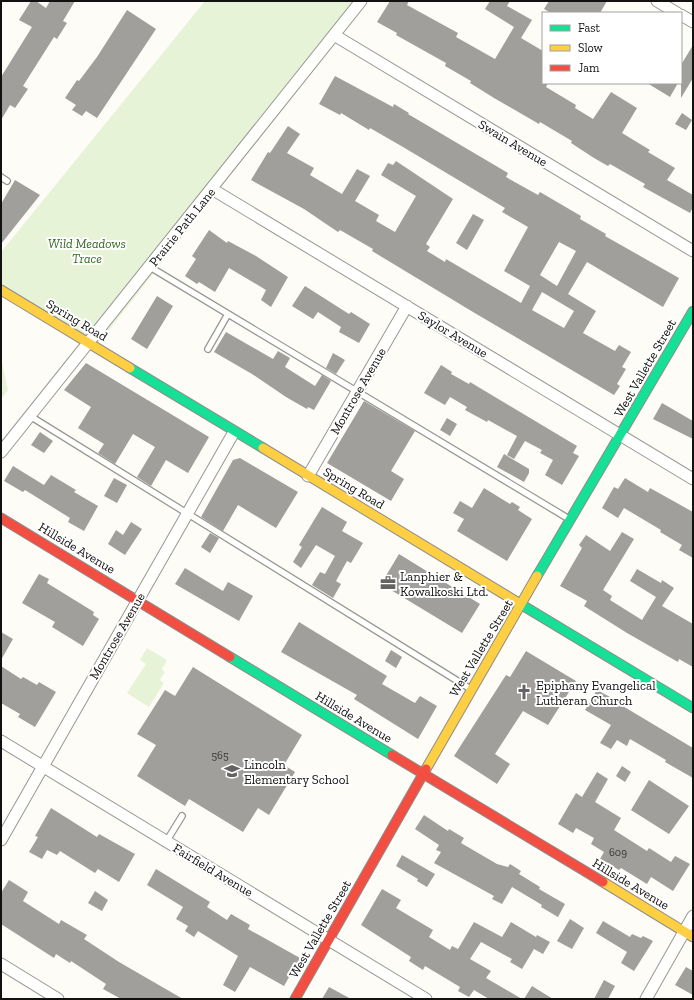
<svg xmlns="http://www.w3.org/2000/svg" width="694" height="1000" font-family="'Zilla Slab',serif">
<rect width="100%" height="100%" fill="#fdfcf7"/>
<path fill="#e7f3d7" d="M 205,1 L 367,1 L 98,344 L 1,284 L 1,252 Z
M 1,358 L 8,390 L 1,399 Z
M 147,648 L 167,660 L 162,669 L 165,672 L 160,680 L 164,683 L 149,707 L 127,693 L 146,664 L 140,660 Z"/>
<path fill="#a19f9c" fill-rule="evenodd" d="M 31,1 L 36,1 L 46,8 L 50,1 L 75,1 L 63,21 L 67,23 L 57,39 L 54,37 L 23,86 L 28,89 L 15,108 L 10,105 L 1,120 L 1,77 L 32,27 L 19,20 Z
M 390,1 L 409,1 L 407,5 L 458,33 L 456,37 L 495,59 L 514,27 L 485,9 L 490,1 L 510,1 L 507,6 L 532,20 L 521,38 L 543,51 L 543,83 L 548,83 L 546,87 L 576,105 L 575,108 L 593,119 L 611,92 L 637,108 L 622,133 L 650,150 L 648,152 L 675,168 L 667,180 L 693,195 L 693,207 L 690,213 L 643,187 L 645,184 L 610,164 L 608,166 L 594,158 L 571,143 L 572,141 L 540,122 L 539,124 L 494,98 L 470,83 L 471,81 L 445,66 L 446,63 L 396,35 L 397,33 L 377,22 Z
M 549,1 L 607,1 L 600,13 L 551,13 L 544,9 Z
M 127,10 L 156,29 L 97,118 L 86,111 L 82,116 L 72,110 L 76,105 L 65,98 L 77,80 L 79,81 L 97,57 Z
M 693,45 L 693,78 L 681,98 L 681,65 Z
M 335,76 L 393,107 L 394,104 L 409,113 L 408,114 L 508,173 L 506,177 L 538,195 L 540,192 L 581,216 L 580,219 L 606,234 L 605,236 L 679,278 L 663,307 L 587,262 L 568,294 L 596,311 L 583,333 L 615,351 L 619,345 L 631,352 L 622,367 L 626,369 L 617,384 L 620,386 L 614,395 L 473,312 L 372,251 L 373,249 L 340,230 L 338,232 L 304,209 L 251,180 L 268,152 L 270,153 L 288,126 L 300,134 L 287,153 L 314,168 L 310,175 L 342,194 L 357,169 L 370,176 L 355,201 L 379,215 L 376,221 L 395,232 L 416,196 L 381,175 L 388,163 L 393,165 L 396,161 L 453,199 L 426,244 L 430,247 L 427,251 L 445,262 L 446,259 L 521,303 L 530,286 L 504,271 L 528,227 L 502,212 L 505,208 L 403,147 L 370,128 L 369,130 L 341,113 L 340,115 L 319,104 ZM 559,242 L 576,251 L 557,286 L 540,275 ZM 542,292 L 574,311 L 564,328 L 532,310 Z
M 647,83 L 678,83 L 670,97 Z
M 682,113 L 692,120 L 686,130 L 675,124 Z
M 15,180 L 40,195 L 1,244 L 1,204 Z
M 473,214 L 484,220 L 467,250 L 456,243 Z
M 209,230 L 227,243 L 228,241 L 256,256 L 288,277 L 271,307 L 261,300 L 266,290 L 229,268 L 215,292 L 199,282 L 197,284 L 185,276 L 196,259 L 192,256 Z
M 305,286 L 349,314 L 351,312 L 370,324 L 359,343 L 339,332 L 341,327 L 318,312 L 313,319 L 292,306 Z
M 157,296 L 173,306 L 147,349 L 131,339 Z
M 226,332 L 273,359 L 278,351 L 290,358 L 285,367 L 315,386 L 322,375 L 331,381 L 314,410 L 308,407 L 307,409 L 286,397 L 252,374 L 214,352 Z
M 333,353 L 345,360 L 336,374 L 326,368 Z
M 86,363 L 209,437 L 188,473 L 166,460 L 151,486 L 137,477 L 155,447 L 133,434 L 115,464 L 98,453 L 104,444 L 78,428 L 91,407 L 64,390 Z
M 441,365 L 452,372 L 451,374 L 469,384 L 470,382 L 577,446 L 573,453 L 579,456 L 562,485 L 545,475 L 553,460 L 540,453 L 542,450 L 525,441 L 514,459 L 507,455 L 517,436 L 488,420 L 487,422 L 465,410 L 467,407 L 450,397 L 445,405 L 424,393 Z
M 364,401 L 415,431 L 391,471 L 404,479 L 391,501 L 327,463 Z
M 662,403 L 693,421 L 693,439 L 653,419 Z
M 447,418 L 457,424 L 450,436 L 440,430 Z
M 40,432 L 53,441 L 44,453 L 31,445 Z
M 504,454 L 529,469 L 529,473 L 524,482 L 497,467 Z
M 240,458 L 298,492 L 276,528 L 238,505 L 223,531 L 201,517 L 233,460 Z
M 13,466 L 44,485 L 51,475 L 76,490 L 74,492 L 98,506 L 84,531 L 68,522 L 70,518 L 25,490 L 23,492 L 4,481 Z
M 114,478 L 127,485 L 117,503 L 104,496 Z
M 625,478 L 648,492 L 650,488 L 693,512 L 693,558 L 679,550 L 682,545 L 660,532 L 661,530 L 624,508 L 618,518 L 602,508 L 614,487 L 618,489 Z
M 484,488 L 510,504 L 512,502 L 520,507 L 518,510 L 532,519 L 507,561 L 457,531 L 464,519 L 453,513 L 460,501 L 472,508 Z
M 322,507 L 347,522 L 342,531 L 363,543 L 351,563 L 347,561 L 336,581 L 341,584 L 333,598 L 312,585 L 320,572 L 325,574 L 335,556 L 316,545 L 301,568 L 293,562 L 302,547 L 299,545 Z
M 131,522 L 142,529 L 125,555 L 108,544 L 116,530 L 123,535 Z
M 622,532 L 634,539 L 603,590 L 612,596 L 610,600 L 642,620 L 656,597 L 630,581 L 637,569 L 661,583 L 662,580 L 674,588 L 662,606 L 693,624 L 693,667 L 679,659 L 678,662 L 627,633 L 584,606 L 587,601 L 560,586 L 582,548 L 579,545 L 586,535 L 610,551 Z
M 210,533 L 219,538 L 210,553 L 201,547 Z
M 399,554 L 480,604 L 462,633 L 381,584 Z
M 185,568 L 223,591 L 228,582 L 253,596 L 239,621 L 175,584 Z
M 39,574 L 49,579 L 47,583 L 94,612 L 93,615 L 99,619 L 83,646 L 52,627 L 55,622 L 22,603 Z
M 299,622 L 387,676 L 382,684 L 415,703 L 420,696 L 437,706 L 418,739 L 354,699 L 357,695 L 281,652 Z
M 1,632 L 13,639 L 1,660 Z
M 391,650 L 402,657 L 396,668 L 385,661 Z
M 526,651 L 576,681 L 548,725 L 523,711 L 495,754 L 510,764 L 497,784 L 454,756 L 506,675 L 510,677 Z
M 1,666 L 21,679 L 23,677 L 37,685 L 39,682 L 56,692 L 35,727 L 18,717 L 20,714 L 1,703 Z
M 193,667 L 302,735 L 284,765 L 295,772 L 269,815 L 258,808 L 243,832 L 189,799 L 185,806 L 137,776 L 156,745 L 137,734 L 165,690 L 175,696 Z
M 597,690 L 612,698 L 611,699 L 693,748 L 693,778 L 665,762 L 666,760 L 630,739 L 627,746 L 617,740 L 611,749 L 600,743 L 611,725 L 585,710 Z
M 622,766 L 631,772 L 625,782 L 616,776 Z
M 597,772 L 608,779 L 595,802 L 621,818 L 614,830 L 647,851 L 649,848 L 671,862 L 675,856 L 690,864 L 673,891 L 651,877 L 647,884 L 621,868 L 619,870 L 600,859 L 604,852 L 591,844 L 594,838 L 576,828 L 573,833 L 558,824 L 576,793 L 582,797 Z
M 649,780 L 689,806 L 669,834 L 631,810 Z
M 51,808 L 97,837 L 99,834 L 135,854 L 119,882 L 98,869 L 95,873 L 60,851 L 57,855 L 47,850 L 42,859 L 29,852 L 38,837 L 35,836 Z
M 424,815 L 448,831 L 449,829 L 464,838 L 461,843 L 497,864 L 508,867 L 510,864 L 521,871 L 519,874 L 540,887 L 539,889 L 565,904 L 558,917 L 541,907 L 542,905 L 512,887 L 502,904 L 492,899 L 494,896 L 434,863 L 441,852 L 436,850 L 439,845 L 415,829 Z
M 402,855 L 435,874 L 427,887 L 417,881 L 418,879 L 396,866 Z
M 156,869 L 210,902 L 207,907 L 227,920 L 231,914 L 250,925 L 248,929 L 300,958 L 284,986 L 250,967 L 235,992 L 223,985 L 238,956 L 198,931 L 194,937 L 185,931 L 188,926 L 176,919 L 183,907 L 147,885 Z
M 9,880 L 28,892 L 23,901 L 59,924 L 61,920 L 87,935 L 84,939 L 119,962 L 183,999 L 121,999 L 103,989 L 106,984 L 71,961 L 70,963 L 56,954 L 54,958 L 1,924 L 1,893 Z
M 382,889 L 401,900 L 396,908 L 433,930 L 429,937 L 450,950 L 452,946 L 458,949 L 474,922 L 502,937 L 511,922 L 536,937 L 537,935 L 550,942 L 543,954 L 534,949 L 522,969 L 510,962 L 512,959 L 481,942 L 470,959 L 491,971 L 486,978 L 522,999 L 489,999 L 474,990 L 469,997 L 458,991 L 460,987 L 425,966 L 423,970 L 409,961 L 411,957 L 361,925 Z
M 95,891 L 108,900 L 102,911 L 88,903 Z
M 570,919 L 584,928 L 572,949 L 557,941 Z
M 603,921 L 630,937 L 632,934 L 641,938 L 643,936 L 653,941 L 634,971 L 621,963 L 627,952 L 596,933 Z
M 686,967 L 693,971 L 693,995 L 675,985 Z
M 604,980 L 615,986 L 608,999 L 594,999 Z
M 532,986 L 553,999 L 524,999 Z
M 329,987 L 351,999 L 322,999 Z"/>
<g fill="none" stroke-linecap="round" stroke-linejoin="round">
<defs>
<path id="lane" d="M 1,177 L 7,181
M 150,267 L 569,519
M 208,349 L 228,314
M 30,416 L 469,688
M 166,842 L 182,816"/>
<path id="street" d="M 657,1 L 677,13
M 681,15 L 693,22
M 334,35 L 693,251
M 212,189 L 693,479
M 1,452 L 361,1
M 308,476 L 407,306
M 1,741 L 426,999
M 1,840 L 234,432
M 1,964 L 58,999
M 646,999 L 693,916"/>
<path id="fast" d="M 130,368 L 263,448
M 537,576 L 693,311
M 517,602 L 693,708
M 230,657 L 392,755"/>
<path id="slow" d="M 1,290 L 130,368
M 263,448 L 517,602
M 426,769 L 537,576
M 603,882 L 693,937"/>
<path id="jam" d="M 1,518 L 230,657
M 392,755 L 603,882
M 295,999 L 426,769"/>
</defs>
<use href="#lane" stroke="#979795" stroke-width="8"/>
<use href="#street" stroke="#979795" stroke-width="13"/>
<use href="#fast" stroke="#8e8d8b" stroke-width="11"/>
<use href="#slow" stroke="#8e8d8b" stroke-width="11"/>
<use href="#jam" stroke="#8e8d8b" stroke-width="11"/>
<use href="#lane" stroke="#fffffe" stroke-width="5.5"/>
<use href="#street" stroke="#fffffe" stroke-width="11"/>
<use href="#fast" stroke="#16e098" stroke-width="9"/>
<use href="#slow" stroke="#ffcf43" stroke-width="9"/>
<use href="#jam" stroke="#f24e42" stroke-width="9"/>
</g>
<defs>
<symbol id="office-bare" viewBox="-9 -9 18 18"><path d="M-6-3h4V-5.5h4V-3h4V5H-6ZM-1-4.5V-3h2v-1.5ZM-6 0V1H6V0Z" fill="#646362" stroke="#fff" stroke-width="2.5" paint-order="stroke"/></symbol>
<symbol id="church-bare" viewBox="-9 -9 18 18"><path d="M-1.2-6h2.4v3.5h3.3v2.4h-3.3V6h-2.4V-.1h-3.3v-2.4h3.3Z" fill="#646362" stroke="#fff" stroke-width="2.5" paint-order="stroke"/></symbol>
<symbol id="school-bare" viewBox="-9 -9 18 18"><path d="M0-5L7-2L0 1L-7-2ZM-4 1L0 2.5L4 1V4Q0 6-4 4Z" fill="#646362" stroke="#fff" stroke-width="2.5" paint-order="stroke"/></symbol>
</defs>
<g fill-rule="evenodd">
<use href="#office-bare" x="377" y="572" width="22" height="22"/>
<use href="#church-bare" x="513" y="681" width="22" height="22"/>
<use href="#school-bare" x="221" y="760" width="22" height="22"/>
</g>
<g text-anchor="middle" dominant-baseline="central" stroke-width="4" stroke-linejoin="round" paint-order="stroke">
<g font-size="11" fill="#353434">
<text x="220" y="755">565</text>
<text x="618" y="852">609</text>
</g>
<g font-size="13" fill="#111" stroke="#fff">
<text transform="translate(513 143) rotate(31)">Swain Avenue</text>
<text transform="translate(182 227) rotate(-51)">Prairie Path Lane</text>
<text transform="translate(77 320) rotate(31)">Spring Road</text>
<text transform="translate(453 334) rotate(31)">Saylor Avenue</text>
<text transform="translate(645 368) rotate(-60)">West Vallette Street</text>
<text transform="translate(358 391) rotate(-60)">Montrose Avenue</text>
<text transform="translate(354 488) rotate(31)">Spring Road</text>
<text transform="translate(77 548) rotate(31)">Hillside Avenue</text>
<text transform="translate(117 636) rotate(-60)">Montrose Avenue</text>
<text transform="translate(481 648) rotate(-59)">West Vallette Street</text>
<text transform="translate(354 717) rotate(31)">Hillside Avenue</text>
<text transform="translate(213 870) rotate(31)">Fairfield Avenue</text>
<text transform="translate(631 884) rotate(31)">Hillside Avenue</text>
<text transform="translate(320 929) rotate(-60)">West Vallette Street</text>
</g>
<g font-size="13" font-style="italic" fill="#2f6b1f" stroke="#fff">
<text x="87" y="243">Wild Meadows<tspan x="87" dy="15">Trace</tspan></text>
</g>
<g font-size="13" fill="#111" stroke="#fff" text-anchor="start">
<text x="400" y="576">Lanphier &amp;<tspan x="400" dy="15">Kowalkoski Ltd.</tspan></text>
<text x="536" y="685">Epiphany Evangelical<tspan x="536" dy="15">Lutheran Church</tspan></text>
<text x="244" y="764">Lincoln<tspan x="244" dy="15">Elementary School</tspan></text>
</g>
</g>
<rect width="694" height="1000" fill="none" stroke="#111111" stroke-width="4"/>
<rect x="542" y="12" width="140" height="72" fill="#ffffff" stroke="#a0a0a0"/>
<rect x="550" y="25" width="20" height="6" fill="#16e098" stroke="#a0a0a0"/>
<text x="578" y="32" font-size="12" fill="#111111">Fast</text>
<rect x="550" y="45" width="20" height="6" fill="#ffcf43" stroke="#a0a0a0"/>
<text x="578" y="52" font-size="12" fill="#111111">Slow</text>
<rect x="550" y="65" width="20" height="6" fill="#f24e42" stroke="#a0a0a0"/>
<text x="578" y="72" font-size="12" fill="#111111">Jam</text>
</svg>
